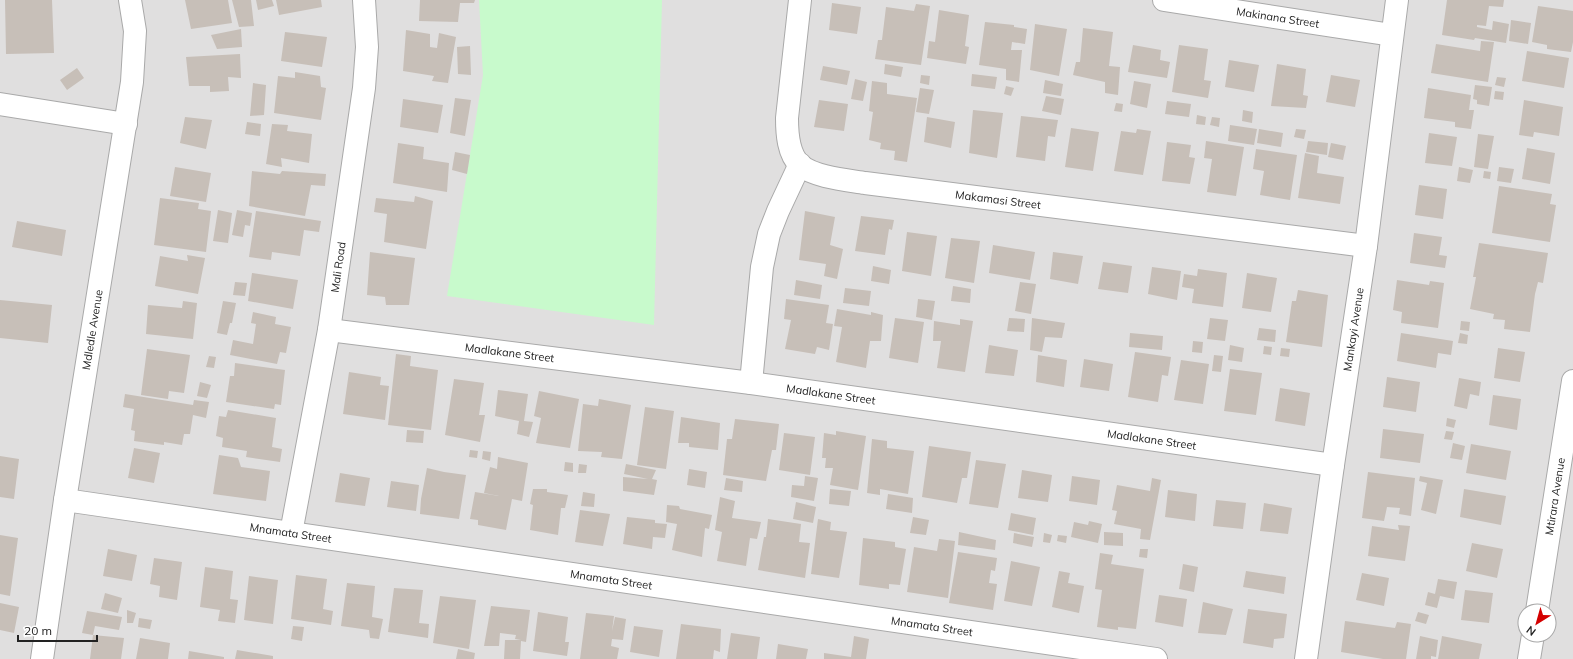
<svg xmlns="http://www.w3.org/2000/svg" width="1573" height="659" font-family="Mulish,sans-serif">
<rect width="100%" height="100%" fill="#f2efe9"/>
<path fill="#e0dfdf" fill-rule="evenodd" d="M 0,0 L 1573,0 L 1573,659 L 0,659 ZM 1525,611 L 1549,611 L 1549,635 L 1525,635 Z"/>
<path fill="#c8facc" d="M 479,0 L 662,0 L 654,325 L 447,296 L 483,75 Z"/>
<path fill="#c7bfb8" d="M 5,0 L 52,0 L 54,53 L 6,54 Z
M 185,0 L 228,0 L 232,23 L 191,29 Z
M 232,0 L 251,0 L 254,26 L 239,27 Z
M 256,0 L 272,0 L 274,6 L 258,10 Z
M 276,0 L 321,0 L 322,7 L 279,15 Z
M 420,0 L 475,0 L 474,3 L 460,3 L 458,22 L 419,21 Z
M 1447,0 L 1504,0 L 1503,7 L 1489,6 L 1486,26 L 1477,25 L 1477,27 L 1492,30 L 1493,21 L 1509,24 L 1506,43 L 1475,38 L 1474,40 L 1442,35 Z
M 832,3 L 861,7 L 857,34 L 829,30 Z
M 916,4 L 930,6 L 921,65 L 875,59 L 878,40 L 882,40 L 886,7 L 914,11 Z
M 1538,6 L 1573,11 L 1573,42 L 1571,52 L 1547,49 L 1547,45 L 1532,42 Z
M 939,10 L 969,15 L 965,46 L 969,47 L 966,64 L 927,58 L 929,41 L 935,42 Z
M 1511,20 L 1531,23 L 1528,44 L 1509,41 Z
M 985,22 L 1014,25 L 1014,27 L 1027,29 L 1025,44 L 1012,42 L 1011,50 L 1022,50 L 1019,82 L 1006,80 L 1006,69 L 979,65 Z
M 1035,24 L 1067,29 L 1059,76 L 1030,70 Z
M 1083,28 L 1113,32 L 1109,66 L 1120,67 L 1118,95 L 1105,93 L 1105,82 L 1073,75 L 1076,62 L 1080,62 Z
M 241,29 L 242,47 L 217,49 L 211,35 Z
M 406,30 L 430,34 L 430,47 L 437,48 L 439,33 L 456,37 L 448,83 L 432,81 L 434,76 L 403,71 Z
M 285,32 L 327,37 L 322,67 L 281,61 Z
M 1481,41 L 1494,42 L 1488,82 L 1431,73 L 1436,44 L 1480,51 Z
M 1133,45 L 1161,50 L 1160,60 L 1170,62 L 1167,78 L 1128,72 Z
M 1179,45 L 1208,49 L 1204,80 L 1211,81 L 1208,98 L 1172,92 Z
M 470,46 L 471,75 L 458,74 L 457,47 Z
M 1527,51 L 1569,58 L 1564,88 L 1522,81 Z
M 240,54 L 241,78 L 228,77 L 229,91 L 210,92 L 210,86 L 189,86 L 186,57 Z
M 1229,60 L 1259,65 L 1254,92 L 1225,87 Z
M 885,64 L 903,67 L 901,77 L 884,74 Z
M 1277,64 L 1306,69 L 1303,95 L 1308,96 L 1306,108 L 1271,106 Z
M 823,66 L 850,71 L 847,85 L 820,80 Z
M 77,68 L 84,78 L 67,90 L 60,80 Z
M 295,72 L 320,76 L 321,87 L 326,88 L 321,120 L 274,113 L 278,76 L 295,78 Z
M 972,74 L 997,77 L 995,89 L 971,86 Z
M 921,75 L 930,76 L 929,85 L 920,83 Z
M 1331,75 L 1360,80 L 1355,107 L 1326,102 Z
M 1497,77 L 1506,78 L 1504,87 L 1495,85 Z
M 855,79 L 867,82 L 863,101 L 851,99 Z
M 1045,80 L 1063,84 L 1061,96 L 1043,93 Z
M 872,81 L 887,83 L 887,94 L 917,98 L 907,162 L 894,160 L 895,151 L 880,149 L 881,143 L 869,140 L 873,112 L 869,111 Z
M 1134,81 L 1151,84 L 1147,108 L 1130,104 Z
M 253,83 L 266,85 L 264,115 L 250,116 Z
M 1475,85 L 1492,87 L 1489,106 L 1477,104 L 1477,100 L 1473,99 Z
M 1006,86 L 1014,88 L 1011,96 L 1004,94 Z
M 920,88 L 934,90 L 929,114 L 916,112 Z
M 1428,88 L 1471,95 L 1469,110 L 1474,110 L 1471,129 L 1455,127 L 1455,122 L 1424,118 Z
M 1495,91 L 1504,92 L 1503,100 L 1494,99 Z
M 1046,96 L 1064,99 L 1061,115 L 1042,111 Z
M 455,98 L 471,100 L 465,136 L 450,133 Z
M 403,99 L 443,105 L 438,133 L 400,127 Z
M 819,100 L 848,104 L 844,131 L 814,127 Z
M 1524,100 L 1563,107 L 1559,136 L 1534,132 L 1533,137 L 1519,135 Z
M 1167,101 L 1191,104 L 1189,117 L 1165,114 Z
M 1116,103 L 1123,104 L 1122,112 L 1114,111 Z
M 973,110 L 1003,113 L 997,158 L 969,153 Z
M 1243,110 L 1253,112 L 1252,123 L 1242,121 Z
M 1197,115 L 1206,117 L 1205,125 L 1196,124 Z
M 1021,116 L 1058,120 L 1055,137 L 1048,136 L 1045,161 L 1016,157 Z
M 185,117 L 212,120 L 206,149 L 180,143 Z
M 927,117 L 955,122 L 951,148 L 924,142 Z
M 1212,117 L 1220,118 L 1219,127 L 1210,125 Z
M 247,122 L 261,124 L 260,136 L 245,134 Z
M 272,124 L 288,125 L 287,131 L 312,134 L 309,163 L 281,158 L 282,167 L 266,164 Z
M 1230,125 L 1257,129 L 1254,145 L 1228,141 Z
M 1071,128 L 1099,132 L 1093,171 L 1065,167 Z
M 1137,129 L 1151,131 L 1143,175 L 1114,171 L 1121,131 L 1136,133 Z
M 1259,129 L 1283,133 L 1281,147 L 1257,143 Z
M 1296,129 L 1306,130 L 1304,139 L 1294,137 Z
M 1429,133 L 1457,137 L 1452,166 L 1425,163 Z
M 1478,134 L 1494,136 L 1488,169 L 1474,167 Z
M 1206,141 L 1244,147 L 1236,196 L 1207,192 L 1212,159 L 1204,158 Z
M 1308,141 L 1328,143 L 1327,155 L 1306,152 Z
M 1167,142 L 1191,145 L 1189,157 L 1195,158 L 1190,184 L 1162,181 Z
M 398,143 L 424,147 L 423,159 L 449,163 L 447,192 L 393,183 Z
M 1331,143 L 1346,146 L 1343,160 L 1328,157 Z
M 1527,148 L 1555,153 L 1550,184 L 1522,179 Z
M 1256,149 L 1297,155 L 1290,200 L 1260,195 L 1264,171 L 1253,169 Z
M 455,152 L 470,155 L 467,174 L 452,170 Z
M 1305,153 L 1319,156 L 1317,173 L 1344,177 L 1340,204 L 1298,198 Z
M 175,167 L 211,173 L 206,202 L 170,196 Z
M 1459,167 L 1473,170 L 1470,183 L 1457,181 Z
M 1499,167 L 1514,169 L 1511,183 L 1497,181 Z
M 252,171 L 280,174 L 282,171 L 326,174 L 325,186 L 311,185 L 305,216 L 249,206 Z
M 1484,171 L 1491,172 L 1490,179 L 1483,178 Z
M 1419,185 L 1447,189 L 1443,219 L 1415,215 Z
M 1499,186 L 1552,194 L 1550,204 L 1556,205 L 1550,242 L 1492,233 Z
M 415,196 L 433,201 L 426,249 L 384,242 L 387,214 L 374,212 L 376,198 L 414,202 Z
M 160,198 L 199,203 L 198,209 L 211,211 L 206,252 L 154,245 Z
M 218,210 L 232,213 L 228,243 L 213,241 Z
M 237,210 L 252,213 L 250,226 L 245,225 L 243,237 L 232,235 Z
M 256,211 L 321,221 L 319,232 L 304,230 L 300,256 L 272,252 L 271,260 L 249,257 Z
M 805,211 L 835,217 L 830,245 L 843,249 L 837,279 L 824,276 L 826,264 L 799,260 Z
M 861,216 L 894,220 L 892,230 L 889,229 L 885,255 L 855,251 Z
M 17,221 L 66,230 L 62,256 L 12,247 Z
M 907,232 L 937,236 L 931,276 L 902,271 Z
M 1414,233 L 1442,237 L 1439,255 L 1447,256 L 1445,268 L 1410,263 Z
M 951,238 L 980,241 L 974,283 L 945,278 Z
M 1479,243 L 1548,253 L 1543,283 L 1538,282 L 1535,294 L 1530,332 L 1504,329 L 1505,320 L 1493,319 L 1494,314 L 1470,309 L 1476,277 L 1473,277 Z
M 993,245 L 1035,252 L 1030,280 L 989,273 Z
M 370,252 L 415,258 L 409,305 L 386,305 L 385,297 L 367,295 Z
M 1053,252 L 1083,256 L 1078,284 L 1050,279 Z
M 187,255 L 205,258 L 198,294 L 155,286 L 160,256 L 188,261 Z
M 1103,262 L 1132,266 L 1128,293 L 1098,289 Z
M 873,266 L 891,270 L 889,284 L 871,281 Z
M 1152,267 L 1181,271 L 1177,300 L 1148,294 Z
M 1198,269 L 1227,273 L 1223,307 L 1192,303 L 1194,289 L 1182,287 L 1184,274 L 1197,276 Z
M 252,273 L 298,280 L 293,309 L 248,301 Z
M 1247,273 L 1277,278 L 1271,312 L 1242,308 Z
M 796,280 L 822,285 L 820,299 L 794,295 Z
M 1397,280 L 1429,285 L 1430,281 L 1444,283 L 1438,328 L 1401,323 L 1402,312 L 1393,310 Z
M 235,282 L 247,283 L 245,296 L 233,295 Z
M 1020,282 L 1036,284 L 1031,314 L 1015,311 Z
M 953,286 L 971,289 L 970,303 L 951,301 Z
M 845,288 L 871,291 L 869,306 L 843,303 Z
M 1298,290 L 1328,295 L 1322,347 L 1286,342 L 1292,301 L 1296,301 Z
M 786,299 L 829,305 L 826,323 L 833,324 L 829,350 L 817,347 L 815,354 L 785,349 L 791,320 L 784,319 Z
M 918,299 L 935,301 L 932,320 L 916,317 Z
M 0,300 L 52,305 L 48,343 L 0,338 Z
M 183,301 L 197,303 L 193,339 L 146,334 L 148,305 L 182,308 Z
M 223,301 L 236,303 L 232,323 L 230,323 L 227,335 L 217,333 Z
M 837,309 L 871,315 L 871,312 L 883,315 L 881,341 L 870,341 L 866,368 L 836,362 L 842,327 L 834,326 Z
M 253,312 L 276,317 L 275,324 L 291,327 L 286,353 L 280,352 L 277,364 L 230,355 L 233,340 L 253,344 L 256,324 L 251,323 Z
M 895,318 L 924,322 L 918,363 L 889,358 Z
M 1009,318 L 1025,319 L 1024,332 L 1007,331 Z
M 1032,318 L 1065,323 L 1062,338 L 1045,337 L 1042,352 L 1030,350 Z
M 1210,318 L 1228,320 L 1225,341 L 1207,339 Z
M 960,319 L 973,321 L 965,372 L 937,368 L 941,341 L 933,341 L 934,321 L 960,325 Z
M 1461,321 L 1470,322 L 1469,331 L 1460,330 Z
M 1259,328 L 1276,330 L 1275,342 L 1257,340 Z
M 1130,333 L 1163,336 L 1162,350 L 1129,347 Z
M 1401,333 L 1453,341 L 1451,355 L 1438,353 L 1436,368 L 1397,361 Z
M 1460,333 L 1468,335 L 1467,344 L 1458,343 Z
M 1193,341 L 1203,342 L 1202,353 L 1192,352 Z
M 989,345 L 1018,350 L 1014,376 L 985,373 Z
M 1230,345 L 1244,348 L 1242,362 L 1228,360 Z
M 1264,346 L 1272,347 L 1271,355 L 1263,354 Z
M 1281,348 L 1290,349 L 1289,357 L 1280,356 Z
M 1498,348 L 1525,352 L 1520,382 L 1494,378 Z
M 147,349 L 190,355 L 184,393 L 169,391 L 168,399 L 141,395 Z
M 1135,352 L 1171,357 L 1168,376 L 1162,375 L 1158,402 L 1128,397 Z
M 396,354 L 411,356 L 410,366 L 438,370 L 431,430 L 388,425 Z
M 1038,355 L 1067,360 L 1064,387 L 1036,382 Z
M 1214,355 L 1223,356 L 1221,372 L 1212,371 Z
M 209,356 L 216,357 L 214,368 L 206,367 Z
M 1084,359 L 1113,364 L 1109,391 L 1080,387 Z
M 1181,360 L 1209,364 L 1203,404 L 1174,400 Z
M 235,363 L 285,370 L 281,405 L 275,404 L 274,409 L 226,402 L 230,376 L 234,376 Z
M 1230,369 L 1262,373 L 1256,415 L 1224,411 Z
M 349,372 L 381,377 L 380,385 L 389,386 L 385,420 L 343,414 Z
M 1387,377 L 1420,382 L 1416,412 L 1383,407 Z
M 1459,378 L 1481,382 L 1479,396 L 1470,394 L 1467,409 L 1454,406 Z
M 454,379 L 484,383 L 479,415 L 485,415 L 480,442 L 445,435 Z
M 200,382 L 211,385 L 207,398 L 197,396 Z
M 1280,388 L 1310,393 L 1305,426 L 1275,421 Z
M 498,390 L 528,394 L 524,421 L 533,422 L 529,437 L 517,434 L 519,421 L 495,416 Z
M 539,391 L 579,399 L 570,448 L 536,443 L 541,418 L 534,416 Z
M 125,394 L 193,405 L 194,400 L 209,402 L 206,418 L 193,415 L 190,434 L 184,434 L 182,445 L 164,442 L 164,445 L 134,441 L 135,431 L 131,430 L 134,409 L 123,407 Z
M 1493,395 L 1521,399 L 1517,430 L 1489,425 Z
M 599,399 L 631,405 L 622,459 L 601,457 L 602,452 L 578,451 L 583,404 L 598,406 Z
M 645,407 L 674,411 L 666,469 L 637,465 Z
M 228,410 L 276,418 L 272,447 L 282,449 L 280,462 L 246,457 L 247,451 L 222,447 L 223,438 L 216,436 L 219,416 L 226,417 Z
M 681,417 L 720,423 L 718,450 L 689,447 L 689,443 L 678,443 Z
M 1447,418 L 1456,420 L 1454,428 L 1446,426 Z
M 735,419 L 779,424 L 776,450 L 772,450 L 766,481 L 723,475 L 727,439 L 732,439 Z
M 1383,429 L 1424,434 L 1420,463 L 1380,458 Z
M 407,430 L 424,431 L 423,443 L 406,442 Z
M 836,431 L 866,436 L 858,490 L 830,485 L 833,468 L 825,468 L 826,458 L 822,458 L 824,433 L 836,435 Z
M 1446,431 L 1454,432 L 1452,440 L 1444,439 Z
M 784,433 L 815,437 L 810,475 L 779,470 Z
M 872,439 L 887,441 L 887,448 L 914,451 L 908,494 L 880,489 L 880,495 L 867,493 Z
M 1453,443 L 1465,446 L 1462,460 L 1450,458 Z
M 1471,444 L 1511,451 L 1506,480 L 1466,473 Z
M 929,446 L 971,452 L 967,478 L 962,478 L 957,503 L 922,497 Z
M 134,448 L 160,453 L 154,483 L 128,478 Z
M 470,450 L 478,451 L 477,458 L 469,457 Z
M 483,451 L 491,452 L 490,461 L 482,459 Z
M 219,455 L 238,458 L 241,467 L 270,471 L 266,501 L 213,494 Z
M 0,456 L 19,459 L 14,499 L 0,497 Z
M 498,457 L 528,463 L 522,501 L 512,499 L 506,530 L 478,525 L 478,520 L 470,519 L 475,492 L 499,496 L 484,493 L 490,467 L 497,469 Z
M 976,460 L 1006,464 L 998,508 L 969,504 Z
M 565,462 L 573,463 L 573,472 L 564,471 Z
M 579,464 L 587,465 L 586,473 L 578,473 Z
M 626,464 L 656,470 L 652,479 L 657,480 L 654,495 L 623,491 L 623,477 L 648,479 L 624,474 Z
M 427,468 L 444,472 L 466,475 L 459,519 L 420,514 L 421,499 Z
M 689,469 L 707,472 L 705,488 L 687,485 Z
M 1022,470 L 1052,475 L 1048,502 L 1018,498 Z
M 1368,472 L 1415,478 L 1411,516 L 1399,514 L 1400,508 L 1387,507 L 1384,521 L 1362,518 Z
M 340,473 L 370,478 L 365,506 L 335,502 Z
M 805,476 L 818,478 L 814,501 L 791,497 L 792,485 L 804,486 Z
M 1072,476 L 1100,480 L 1097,505 L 1069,501 Z
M 1420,476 L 1443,480 L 1436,514 L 1421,510 L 1427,483 L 1419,481 Z
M 726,478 L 743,481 L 742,492 L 724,490 Z
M 1152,478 L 1161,480 L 1150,540 L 1140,539 L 1141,529 L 1114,524 L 1117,511 L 1112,510 L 1117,485 L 1150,491 Z
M 391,481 L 419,485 L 416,511 L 387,507 Z
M 533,489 L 547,489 L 547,492 L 568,495 L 565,508 L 561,508 L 558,535 L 530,530 L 533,505 L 530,504 Z
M 830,489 L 851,491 L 849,506 L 829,504 Z
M 1464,489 L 1506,496 L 1501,525 L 1460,517 Z
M 1168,490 L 1197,494 L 1195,521 L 1165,517 Z
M 583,492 L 595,494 L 594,507 L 581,506 Z
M 888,494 L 913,498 L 912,513 L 886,509 Z
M 720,497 L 735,501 L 732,518 L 761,522 L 757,539 L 750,538 L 746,566 L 717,561 L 722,532 L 715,530 Z
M 1216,500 L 1246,503 L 1243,529 L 1213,526 Z
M 796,502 L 816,507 L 813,523 L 793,519 Z
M 1264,503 L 1292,508 L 1288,534 L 1260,531 Z
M 667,505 L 679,506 L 680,509 L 712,515 L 709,529 L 705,528 L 702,557 L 672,550 L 677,524 L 666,522 Z
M 580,510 L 610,514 L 603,546 L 575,542 Z
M 1011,513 L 1036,518 L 1033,535 L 1008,530 Z
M 627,517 L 655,520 L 655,523 L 667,524 L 665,538 L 653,537 L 652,549 L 623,544 Z
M 913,517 L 929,520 L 926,535 L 910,533 Z
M 768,519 L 801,524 L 799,542 L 810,543 L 805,578 L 758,570 L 764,537 L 766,537 Z
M 818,519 L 831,522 L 830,530 L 847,532 L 839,578 L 811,574 Z
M 1089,521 L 1102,524 L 1098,543 L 1071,537 L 1074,522 L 1088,525 Z
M 1398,525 L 1410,526 L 1405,561 L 1368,556 L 1372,526 L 1399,530 Z
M 959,532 L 996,540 L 995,550 L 958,545 Z
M 1104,532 L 1123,533 L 1123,546 L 1104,545 Z
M 1014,533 L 1034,537 L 1032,547 L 1013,543 Z
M 1044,533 L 1052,535 L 1050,543 L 1043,542 Z
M 0,535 L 18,538 L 10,596 L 0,594 Z
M 1058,535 L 1067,536 L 1066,543 L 1057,541 Z
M 863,538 L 895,542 L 895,547 L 906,549 L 900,585 L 889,584 L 889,589 L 859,585 Z
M 939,539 L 955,541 L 948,598 L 907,592 L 914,547 L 937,551 Z
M 1472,543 L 1503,549 L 1497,578 L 1466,571 Z
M 108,549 L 137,555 L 132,581 L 103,576 Z
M 1140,549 L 1148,549 L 1147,558 L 1139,557 Z
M 958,552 L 997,558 L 995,571 L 991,570 L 989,583 L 997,584 L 993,610 L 949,603 Z
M 1100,553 L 1113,555 L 1111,564 L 1144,569 L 1136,629 L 1118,627 L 1118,630 L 1097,627 L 1102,590 L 1095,589 Z
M 154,558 L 182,562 L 177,600 L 159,597 L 160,586 L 150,584 Z
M 1011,561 L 1040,567 L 1032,606 L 1004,601 Z
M 1183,564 L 1198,567 L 1194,592 L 1179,589 Z
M 205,567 L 233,571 L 230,599 L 238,600 L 235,623 L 218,621 L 220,610 L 200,607 Z
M 1059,571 L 1070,573 L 1068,583 L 1084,586 L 1079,613 L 1052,607 Z
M 1246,571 L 1286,577 L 1284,594 L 1243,587 Z
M 1362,573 L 1389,578 L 1384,606 L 1356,600 Z
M 296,575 L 327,579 L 323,609 L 333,611 L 331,625 L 291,619 Z
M 249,576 L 278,580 L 273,624 L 244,620 Z
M 1438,579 L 1457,582 L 1454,599 L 1440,596 L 1437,608 L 1425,605 L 1428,592 L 1435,594 Z
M 347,583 L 375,586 L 372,617 L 383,619 L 379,639 L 370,638 L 369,630 L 341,626 Z
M 394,588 L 423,590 L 419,623 L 429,624 L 428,638 L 388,632 Z
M 1465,590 L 1493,593 L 1489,623 L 1461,620 Z
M 105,593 L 122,598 L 118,613 L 101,609 Z
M 1159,595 L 1187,599 L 1183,627 L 1155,622 Z
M 440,596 L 476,600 L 469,649 L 433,643 Z
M 1203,602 L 1233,609 L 1226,635 L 1198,633 Z
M 0,603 L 19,607 L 14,633 L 0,630 Z
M 491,606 L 530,610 L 526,642 L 521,641 L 520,659 L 504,659 L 505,640 L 521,640 L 515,639 L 516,635 L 500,633 L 499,646 L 484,646 Z
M 1248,609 L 1287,614 L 1284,638 L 1274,639 L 1273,648 L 1243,643 Z
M 127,610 L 136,613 L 133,623 L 127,623 Z
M 87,611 L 122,617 L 119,630 L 95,626 L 93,635 L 82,633 Z
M 538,612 L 568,617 L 565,642 L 569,642 L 567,656 L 533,651 Z
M 1418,612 L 1429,615 L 1426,624 L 1415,621 Z
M 586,613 L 614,616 L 612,631 L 615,617 L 626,619 L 623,640 L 612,639 L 611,646 L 619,648 L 617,659 L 580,659 Z
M 139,618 L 152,620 L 150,629 L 138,627 Z
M 1345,621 L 1395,628 L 1397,622 L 1411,624 L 1406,659 L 1383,659 L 1341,652 Z
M 681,624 L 721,629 L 720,652 L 714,650 L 713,659 L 676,659 Z
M 293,626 L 304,627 L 302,641 L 291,639 Z
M 634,626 L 663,630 L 659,657 L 630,652 Z
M 731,633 L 760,637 L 757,659 L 727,659 Z
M 93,635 L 124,638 L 121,659 L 90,659 Z
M 854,636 L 869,639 L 866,659 L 824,659 L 824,653 L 851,657 Z
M 1420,636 L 1438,640 L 1436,657 L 1431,656 L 1431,659 L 1416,659 Z
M 1442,636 L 1482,644 L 1479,659 L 1438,659 Z
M 140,638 L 170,643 L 168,659 L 136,659 Z
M 778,644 L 808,649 L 806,659 L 776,659 Z
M 458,649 L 475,653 L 474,659 L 456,659 Z
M 237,650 L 273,656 L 273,659 L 235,659 Z
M 189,651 L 224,657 L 224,659 L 188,659 Z"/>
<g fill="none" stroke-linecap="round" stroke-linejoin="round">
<defs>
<g id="street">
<path id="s1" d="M 800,0 L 787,118 C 787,133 788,154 800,165 C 814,177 847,180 865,183 L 1366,246"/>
<path id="s2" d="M 1164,0 L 1392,35"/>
<path d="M 0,104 L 126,124"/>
<path id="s3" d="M 329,330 L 751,383 L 1333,465"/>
<path d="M 751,383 L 762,267 L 769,234 L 778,211 L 800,164"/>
<path id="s4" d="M 65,500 L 1156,659"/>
<path id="s5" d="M 291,533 L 329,330 L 364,88 L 367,47 L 364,0"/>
<path id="s6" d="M 1537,611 L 1573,381"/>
<path id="s7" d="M 42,659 L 65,500 L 132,82 L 135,31 L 130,0"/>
<path id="s8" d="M 1306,659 L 1333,465 L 1366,246 L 1397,0"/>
<path d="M 1529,659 L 1533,635"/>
</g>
</defs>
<use href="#street" stroke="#a9a9a9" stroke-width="24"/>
<use href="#street" stroke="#fff" stroke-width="22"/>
</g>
<g text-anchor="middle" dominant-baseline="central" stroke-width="3" stroke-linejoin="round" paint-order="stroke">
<g font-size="11" fill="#222" stroke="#fff">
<text stroke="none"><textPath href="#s2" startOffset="115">Makinana Street</textPath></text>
<text stroke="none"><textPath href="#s1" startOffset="371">Makamasi Street</textPath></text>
<text stroke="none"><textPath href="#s5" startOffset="270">Mali Road</textPath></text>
<text stroke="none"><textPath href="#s7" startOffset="333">Mdledle Avenue</textPath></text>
<text stroke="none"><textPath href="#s8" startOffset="333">Mankayi Avenue</textPath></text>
<text stroke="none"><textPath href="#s3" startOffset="182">Madlakane Street</textPath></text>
<text stroke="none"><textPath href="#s3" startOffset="506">Madlakane Street</textPath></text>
<text stroke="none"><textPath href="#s3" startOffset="830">Madlakane Street</textPath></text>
<text stroke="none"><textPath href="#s6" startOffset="116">Mtirara Avenue</textPath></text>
<text stroke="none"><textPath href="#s4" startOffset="228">Mnamata Street</textPath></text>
<text stroke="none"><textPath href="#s4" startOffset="552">Mnamata Street</textPath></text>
<text stroke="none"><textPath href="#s4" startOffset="876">Mnamata Street</textPath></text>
</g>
</g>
<g transform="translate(1537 623) rotate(217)"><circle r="19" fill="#ffffff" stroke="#a7a7a7"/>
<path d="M0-3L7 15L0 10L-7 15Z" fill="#d40000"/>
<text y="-6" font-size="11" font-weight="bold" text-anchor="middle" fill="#222222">N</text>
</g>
<path d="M18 635v6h79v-6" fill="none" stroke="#222222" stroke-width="2"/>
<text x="24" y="635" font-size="12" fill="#222222" stroke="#ffffff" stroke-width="3" paint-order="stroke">20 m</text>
</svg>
